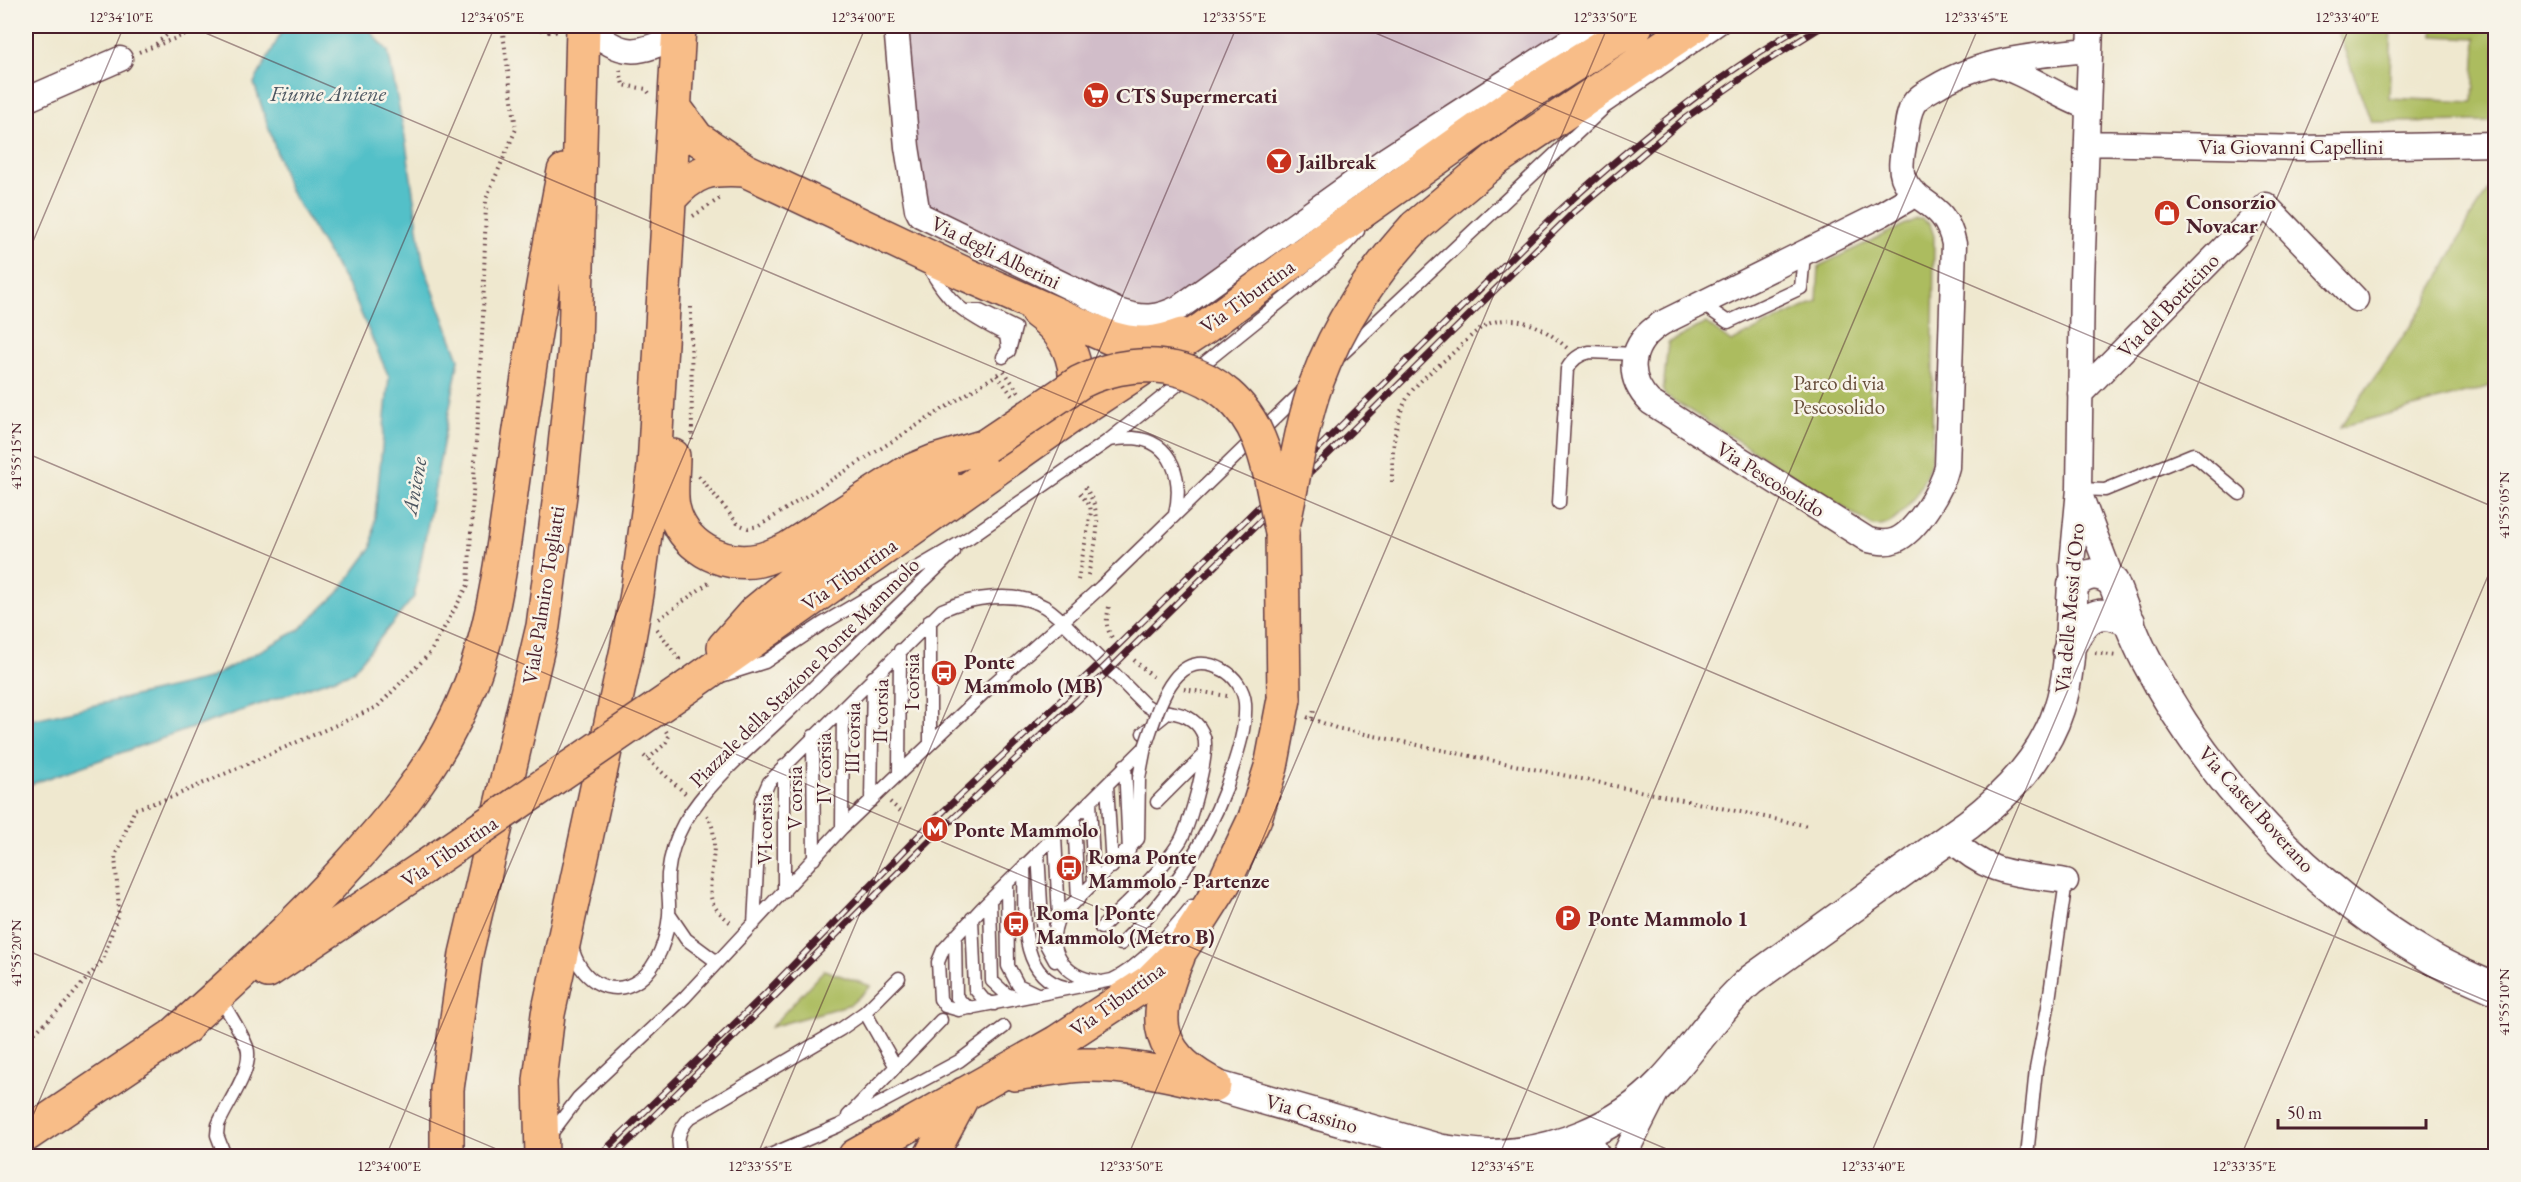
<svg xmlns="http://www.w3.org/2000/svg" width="2521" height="1182" font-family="'EB Garamond',serif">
<rect width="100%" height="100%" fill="#f7f3e8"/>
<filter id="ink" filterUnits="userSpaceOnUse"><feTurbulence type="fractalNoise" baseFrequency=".0167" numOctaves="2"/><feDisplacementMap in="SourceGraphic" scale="12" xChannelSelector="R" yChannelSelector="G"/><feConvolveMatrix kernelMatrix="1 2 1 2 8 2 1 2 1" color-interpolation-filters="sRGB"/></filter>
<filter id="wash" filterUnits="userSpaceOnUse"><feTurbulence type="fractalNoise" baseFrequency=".008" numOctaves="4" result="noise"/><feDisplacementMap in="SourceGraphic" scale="24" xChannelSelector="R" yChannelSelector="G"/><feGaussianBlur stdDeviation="1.35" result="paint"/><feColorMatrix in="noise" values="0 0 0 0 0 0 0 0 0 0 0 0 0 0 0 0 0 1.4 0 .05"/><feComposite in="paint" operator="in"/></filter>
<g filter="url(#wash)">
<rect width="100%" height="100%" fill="#efe8cf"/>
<path fill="#d1bdc9" d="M 896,26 L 1592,26 L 1159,317 L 926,219 Z"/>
<path fill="#acbc5f" stroke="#7b6e45" stroke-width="1.5" d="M 2336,26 L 2392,26 L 2389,98 L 2473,102 L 2476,38 L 2433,36 L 2433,26 L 2495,26 L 2495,121 L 2371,122 Z
M 2495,179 L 2495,385 L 2340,427 L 2423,308 L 2471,217 Z
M 1916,219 L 1922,219 L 1930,224 L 1934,236 L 1932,456 C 1928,479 1900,531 1873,526 L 1665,395 L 1663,391 L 1668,343 L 1706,323 L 1731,342 L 1817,301 L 1819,266 Z
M 824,970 L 871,986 L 851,1004 L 771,1027 Z"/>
<path fill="#52c0c8" stroke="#4e707a" stroke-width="1.5" d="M 285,26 L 366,26 L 388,51 L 406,143 L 423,263 L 459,359 L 414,597 L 352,672 L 26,786 L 26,721 L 208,679 L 299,630 L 338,593 L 372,547 L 389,377 L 352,293 L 288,187 L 254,83 Z"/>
</g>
<g filter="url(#ink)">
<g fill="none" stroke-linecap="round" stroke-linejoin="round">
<defs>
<path id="service" d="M 927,263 C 947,304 967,315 1006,335 L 1008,349 L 1003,357
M 1702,304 L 1728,322 L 1801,288 L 1804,254
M 965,311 L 980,311 L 1015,328 L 1009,351
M 1340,356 L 1605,107 L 1723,26
M 1109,440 C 1117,439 1125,438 1133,438 C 1174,441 1183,481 1175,514
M 2079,489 L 2105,490 L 2193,454 L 2240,494
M 1559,503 L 1567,369 C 1572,360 1579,354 1590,352 L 1635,354
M 930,620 L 930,743
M 724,675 L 765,662 L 822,624 L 970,537 L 1109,440 L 1331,261 L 1358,231
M 813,736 L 814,859
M 1145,747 L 981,909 L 943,950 L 938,962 L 940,999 L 945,1006 L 959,1010 L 1112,980 C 1139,968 1174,929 1192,906
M 1125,765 L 1129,851
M 899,773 L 900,650
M 1107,785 L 1112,867
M 871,801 L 873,677
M 1090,801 L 1094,884
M 1157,802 L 1204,755
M 1074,817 L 1078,900
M 842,828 L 843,708
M 1055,836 L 1059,917
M 1038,852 L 1043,939 L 1055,961
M 1024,866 C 1026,906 1015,976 1065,987
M 1007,885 L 1008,966 L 1018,985 L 1037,994
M 784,892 L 784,766
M 990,901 L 992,981 L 1006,994 L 1018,998
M 669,914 L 686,939 L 717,962
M 972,918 L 975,989 L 984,1000 L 994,1004
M 754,924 L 760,812 L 761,800 L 769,782 L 942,610 C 971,597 1016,590 1045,607 C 1058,615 1069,628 1079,638 C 1101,660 1122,682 1144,704 L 1152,709 L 1169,712
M 1101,928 C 1129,901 1158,875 1179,843 C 1189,829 1210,753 1204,737 C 1199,721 1185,714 1169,712 L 1143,733
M 955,936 L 956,996 L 964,1005 L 972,1008
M 1121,944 C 1168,899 1203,849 1226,788
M 572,946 C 578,977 609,1001 639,980 C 658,967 667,937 669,915 C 670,902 667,888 668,874 C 670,856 675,839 684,823 C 710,779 754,745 790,710 C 845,657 899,604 954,552
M 1097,981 C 1063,977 1045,948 1059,917 L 1138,839 L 1139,778 L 1145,747
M 222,1001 C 230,1016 241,1031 247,1047 C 254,1069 227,1103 218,1125 L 217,1135 L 225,1156
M 865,1012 L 896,1067
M 848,1116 L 941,1020
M 550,1135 L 578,1098 L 685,997 L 842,828 L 992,685 L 1101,587 L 1305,389
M 681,1156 C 676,1140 678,1129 691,1117 L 841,1029 L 865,1012 L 899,978
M 768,1156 L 838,1126 L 959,1061 L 1004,1027
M 2027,1156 L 2036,1069 L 2048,1007 L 2066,881"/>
<path id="minor" d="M 588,26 C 621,59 639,55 678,35
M 896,26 L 907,147 L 917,209 L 920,215 L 1118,311 C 1142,319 1157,319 1180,307 L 1388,158 L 1592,26
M 1993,64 C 2027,73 2054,95 2087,107
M 26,100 L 120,59
M 2087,143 L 2301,148 L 2496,144
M 1916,194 L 1882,214 L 1662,323 C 1631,342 1623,374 1650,402 L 1868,540 C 1878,542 1886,544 1896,540 C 1917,531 1942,489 1947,467 L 1954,244 C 1945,199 1914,206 1903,177 C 1899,165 1903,152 1905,140 C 1907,129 1907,115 1913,105 C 1917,97 1927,92 1934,88 C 1981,59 2036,55 2089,50
M 2080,394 L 2266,205 L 2356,299
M 2081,497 L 2113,582
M 2073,585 L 2072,564 L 2079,489 L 2082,280 L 2091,26
M 1950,838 C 1989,876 2015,873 2066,881
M 1587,1134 L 1598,1156
M 1624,1156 L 1658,1089"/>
<path id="tertiary" d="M 2068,651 C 2083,619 2095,604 2130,622
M 1214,1085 L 1442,1150 C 1459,1152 1475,1155 1492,1155 C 1554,1153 1618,1128 1661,1083 C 1693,1050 1716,1011 1751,980 L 1969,824 C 2007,794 2044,757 2059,709 C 2072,670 2070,625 2073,585 C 2086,572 2099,571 2113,582 C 2124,609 2133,636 2147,662 C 2209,781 2310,887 2426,955 C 2448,969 2472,978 2496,989"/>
<path id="primary" d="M 675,108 L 697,138 L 745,170 L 965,274 L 1111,338 C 1136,346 1158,344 1182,335
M 670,198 C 695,170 709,168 745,170
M 1415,227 L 1495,160 L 1694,26
M 1037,312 C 1069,335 1088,373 1065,410
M 673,456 C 673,473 670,491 673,507 C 681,545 721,568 759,560 C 769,558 779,553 789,548 L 906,473 L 935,461 L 985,446
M 1282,533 L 1284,699
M 724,647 L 755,612 L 811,566 L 942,476
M 686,688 L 1080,410 L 1204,328 L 1329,235 L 1529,93 L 1636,26
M 1178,957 C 1155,1011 1150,1049 1207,1081
M 268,971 L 423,868
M 168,1040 C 232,983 294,927 351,863 C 392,818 429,773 456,718 C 496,637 503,545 516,457 C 530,361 545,266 564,171
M 1015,1074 C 1038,1071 1061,1066 1084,1065 C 1128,1064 1172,1075 1214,1085
M 26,1135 L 186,1027
M 447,1156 L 447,1089 L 466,954 L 543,626 L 560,495 L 575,346 L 583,26
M 542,1156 L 540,1081 L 548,1014 L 627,649 L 637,594 L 654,467 L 679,26
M 855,1156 L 1057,1042 L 1150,981 L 1180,951 L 1196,927 L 1224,883 L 1255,818
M 931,1156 L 964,1094"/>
</defs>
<use href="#service" stroke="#633d44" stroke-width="15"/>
<use href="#minor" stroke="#633d44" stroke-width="27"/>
<use href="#tertiary" stroke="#633d44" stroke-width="33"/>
<use href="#primary" stroke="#633d44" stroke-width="36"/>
<path stroke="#633d44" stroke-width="4" stroke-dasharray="1.5 4.5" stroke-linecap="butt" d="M 537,26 L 537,29 L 543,30 L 544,26
M 550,26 L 549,32 L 555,32 L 555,29
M 156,44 L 177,26
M 139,52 L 208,26
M 620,70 L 623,85 L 646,89 L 649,93
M 693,216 L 722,197
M 691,307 L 692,440
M 1004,371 L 1020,394
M 997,375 L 1014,398
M 699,476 L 738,524 L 748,528 L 759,526 L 1001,372
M 1392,482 C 1392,456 1393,426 1405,402 C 1413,385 1432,371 1446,359 C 1457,350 1476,329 1488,324 C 1518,312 1545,328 1567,348
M 1085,487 C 1106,518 1095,542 1088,575
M 1078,580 L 1091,512 L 1090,506 L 1079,492
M 1109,607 C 1106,621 1105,627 1113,639
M 659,619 L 711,581
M 657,629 L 679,659 L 677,661
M 2095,653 L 2117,656
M 1134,660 L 1155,679
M 1184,689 L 1227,696
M 1307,717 L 1312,719 L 1314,710
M 1312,719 L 1336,728 L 1808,826
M 644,756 L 686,794
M 648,759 L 665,744 L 669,736 L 666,731
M 890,802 L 901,812
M 707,815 C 725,842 701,888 715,907 C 719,913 726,919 732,924
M 26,1041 L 62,1007 L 103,960 L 119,910 L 115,856 L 135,809 L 172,797 L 377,707 L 430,653 L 468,585 L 483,317 L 486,199 L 516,129 L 502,26"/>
<use href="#service" stroke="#fff" stroke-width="12"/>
<use href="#minor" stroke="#fff" stroke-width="24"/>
<use href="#tertiary" stroke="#fff" stroke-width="30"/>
<use href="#primary" stroke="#f8bd88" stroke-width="33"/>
<defs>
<path id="rail" d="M 599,1156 L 766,993 L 930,824 L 1093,670 L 1558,212 C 1634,143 1713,78 1802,26
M 614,1156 L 939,832 L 1093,686 L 1573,213 L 1684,119 L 1762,64 L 1823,26"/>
</defs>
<use href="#rail" stroke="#4a1f2b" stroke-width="7"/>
<use href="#rail" stroke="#f7f3e8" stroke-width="4.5" stroke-dasharray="14" stroke-linecap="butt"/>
<defs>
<path id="service-bridge" d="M 1145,747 C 1157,714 1172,643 1223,670 C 1235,676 1244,690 1245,703 C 1247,730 1234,763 1226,788"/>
<path id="primary-bridge" d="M 985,446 L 1080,382 C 1146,349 1229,366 1259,439 C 1271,468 1275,502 1282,533
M 1284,522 C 1294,478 1301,426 1316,384 C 1338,323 1372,274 1415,227
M 1255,818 L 1271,767 L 1284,699
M 423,868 L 686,688"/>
</defs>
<use href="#service-bridge" stroke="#633d44" stroke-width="15" stroke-linecap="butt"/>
<use href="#primary-bridge" stroke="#633d44" stroke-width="36" stroke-linecap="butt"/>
<use href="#service-bridge" stroke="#fff" stroke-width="12"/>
<use href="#primary-bridge" stroke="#f8bd88" stroke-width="33"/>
</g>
</g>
<path fill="none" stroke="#4a1f2b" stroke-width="1.5" stroke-opacity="0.45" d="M 189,26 L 2496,1005M 1359,26 L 2496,508M 26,258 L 124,26M 26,453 L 1683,1156M 26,950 L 513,1156M 26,1132 L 495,26M 386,1156 L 866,26M 757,1156 L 1237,26M 1128,1156 L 1608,26M 1499,1156 L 1979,26M 1870,1156 L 2350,26M 2241,1156 L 2496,557"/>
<defs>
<symbol id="supermarket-disc" viewBox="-11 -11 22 22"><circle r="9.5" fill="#c8321e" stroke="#f7f3e8"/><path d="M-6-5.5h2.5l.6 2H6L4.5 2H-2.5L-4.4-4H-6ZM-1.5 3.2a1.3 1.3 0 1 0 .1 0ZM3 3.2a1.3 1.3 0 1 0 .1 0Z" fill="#fff"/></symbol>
<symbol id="bar-disc" viewBox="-11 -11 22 22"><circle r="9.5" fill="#c8321e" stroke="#f7f3e8"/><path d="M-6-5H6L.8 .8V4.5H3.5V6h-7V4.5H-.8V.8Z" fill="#fff"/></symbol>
<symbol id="shop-disc" viewBox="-11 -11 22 22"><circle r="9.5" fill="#c8321e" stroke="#f7f3e8"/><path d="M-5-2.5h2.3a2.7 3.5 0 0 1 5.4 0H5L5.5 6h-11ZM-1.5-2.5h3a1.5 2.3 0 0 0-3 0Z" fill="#fff"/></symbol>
<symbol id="bus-disc" viewBox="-11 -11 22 22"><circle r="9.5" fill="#c8321e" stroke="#f7f3e8"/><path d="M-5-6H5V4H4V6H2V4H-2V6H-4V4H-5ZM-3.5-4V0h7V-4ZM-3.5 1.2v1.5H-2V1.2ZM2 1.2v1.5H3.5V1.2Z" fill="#fff"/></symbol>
<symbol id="metro-disc" viewBox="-11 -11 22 22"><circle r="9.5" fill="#c8321e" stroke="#f7f3e8"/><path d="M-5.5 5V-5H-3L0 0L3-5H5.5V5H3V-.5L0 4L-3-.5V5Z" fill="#fff"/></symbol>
<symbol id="parking-disc" viewBox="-11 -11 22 22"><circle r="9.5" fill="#c8321e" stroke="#f7f3e8"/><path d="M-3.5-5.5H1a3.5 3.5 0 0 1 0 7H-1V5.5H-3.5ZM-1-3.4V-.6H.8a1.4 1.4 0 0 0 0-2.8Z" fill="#fff"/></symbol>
</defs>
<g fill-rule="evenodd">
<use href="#supermarket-disc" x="1081" y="80" width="30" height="30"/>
<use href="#bar-disc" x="1264" y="146" width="30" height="30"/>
<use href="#shop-disc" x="2152" y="198" width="30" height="30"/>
<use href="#bus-disc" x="929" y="658" width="30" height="30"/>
<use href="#metro-disc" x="920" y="814" width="30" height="30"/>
<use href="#bus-disc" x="1054" y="853" width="30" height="30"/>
<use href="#parking-disc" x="1553" y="903" width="30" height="30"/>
<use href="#bus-disc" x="1001" y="909" width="30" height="30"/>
</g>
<g text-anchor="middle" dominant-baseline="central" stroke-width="5" stroke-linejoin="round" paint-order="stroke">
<g font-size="21" font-weight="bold" fill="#4a1f2b" stroke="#f7f3e8" text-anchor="start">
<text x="1116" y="95">CTS Supermercati</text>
<text x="1298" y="161">Jailbreak</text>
<text x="2186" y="201">Consorzio<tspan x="2186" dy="24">Novacar</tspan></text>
<text x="964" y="661">Ponte<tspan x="964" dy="24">Mammolo (MB)</tspan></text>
<text x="954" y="829">Ponte Mammolo</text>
<text x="1088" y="856">Roma Ponte<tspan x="1088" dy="24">Mammolo - Partenze</tspan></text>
<text x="1036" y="912">Roma | Ponte<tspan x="1036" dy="24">Mammolo (Metro B)</tspan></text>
<text x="1588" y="918">Ponte Mammolo 1</text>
</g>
<g font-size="21" fill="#4a1f2b" stroke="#f7f3e8">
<text x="2291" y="146">Via Giovanni Capellini</text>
<text transform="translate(996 252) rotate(26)">Via degli Alberini</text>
<text transform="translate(1247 296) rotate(-36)">Via Tiburtina</text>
<text transform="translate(2168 305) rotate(-46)">Via del Botticino</text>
<text transform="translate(1771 479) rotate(32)">Via Pescosolido</text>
<text transform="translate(849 574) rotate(-35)">Via Tiburtina</text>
<text transform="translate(543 595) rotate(-81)">Viale Palmiro Togliatti</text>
<text transform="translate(2069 608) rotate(-85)">Via delle Messi d'Oro</text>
<text transform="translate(804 672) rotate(-45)">Piazzale della Stazione Ponte Mammolo</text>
<text transform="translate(911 682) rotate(-90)">I corsia</text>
<text transform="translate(880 711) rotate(-89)">II corsia</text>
<text transform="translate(852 738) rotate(-89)">III corsia</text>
<text transform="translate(823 768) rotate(-90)">IV corsia</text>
<text transform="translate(794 798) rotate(-90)">V corsia</text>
<text transform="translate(2257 809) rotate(48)">Via Castel Boverano</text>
<text transform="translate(764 829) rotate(-90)">VI corsia</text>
<text transform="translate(449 851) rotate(-34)">Via Tiburtina</text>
<text transform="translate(1117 999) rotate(-36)">Via Tiburtina</text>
<text transform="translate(1312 1113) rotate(16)">Via Cassino</text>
</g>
<g font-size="21" fill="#674e3b" stroke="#f7f3e8">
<text x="1839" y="382">Parco di via<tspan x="1839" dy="24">Pescosolido</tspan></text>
</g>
<g font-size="22" font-style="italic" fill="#4d5762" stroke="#f7f3e8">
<text x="328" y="93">Fiume Aniene</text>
<text transform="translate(414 486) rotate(-80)">Aniene</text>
</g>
</g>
<rect width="2521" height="1182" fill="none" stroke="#f7f3e8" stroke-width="66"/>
<path d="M2278 1119v9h148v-9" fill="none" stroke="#4a1f2b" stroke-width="3"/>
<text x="2287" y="1119" font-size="18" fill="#4a1f2b" stroke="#f7f3e8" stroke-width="4.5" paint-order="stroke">50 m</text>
<rect x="33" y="33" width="2455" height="1116" fill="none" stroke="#4a1f2b" stroke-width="2"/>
<g font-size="15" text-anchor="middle" fill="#4a1f2b">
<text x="121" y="22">12°34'10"E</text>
<text x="492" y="22">12°34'05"E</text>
<text x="863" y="22">12°34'00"E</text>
<text x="1234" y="22">12°33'55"E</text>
<text x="1605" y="22">12°33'50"E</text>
<text x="1976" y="22">12°33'45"E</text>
<text x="2347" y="22">12°33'40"E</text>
<text transform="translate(16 456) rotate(-90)" y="5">41°55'15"N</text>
<text transform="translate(2504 505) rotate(-90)" y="5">41°55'05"N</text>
<text transform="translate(16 953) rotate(-90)" y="5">41°55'20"N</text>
<text transform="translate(2504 1002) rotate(-90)" y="5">41°55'10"N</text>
<text x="389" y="1171">12°34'00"E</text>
<text x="760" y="1171">12°33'55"E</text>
<text x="1131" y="1171">12°33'50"E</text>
<text x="1502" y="1171">12°33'45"E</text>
<text x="1873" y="1171">12°33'40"E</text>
<text x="2244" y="1171">12°33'35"E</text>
</g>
</svg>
